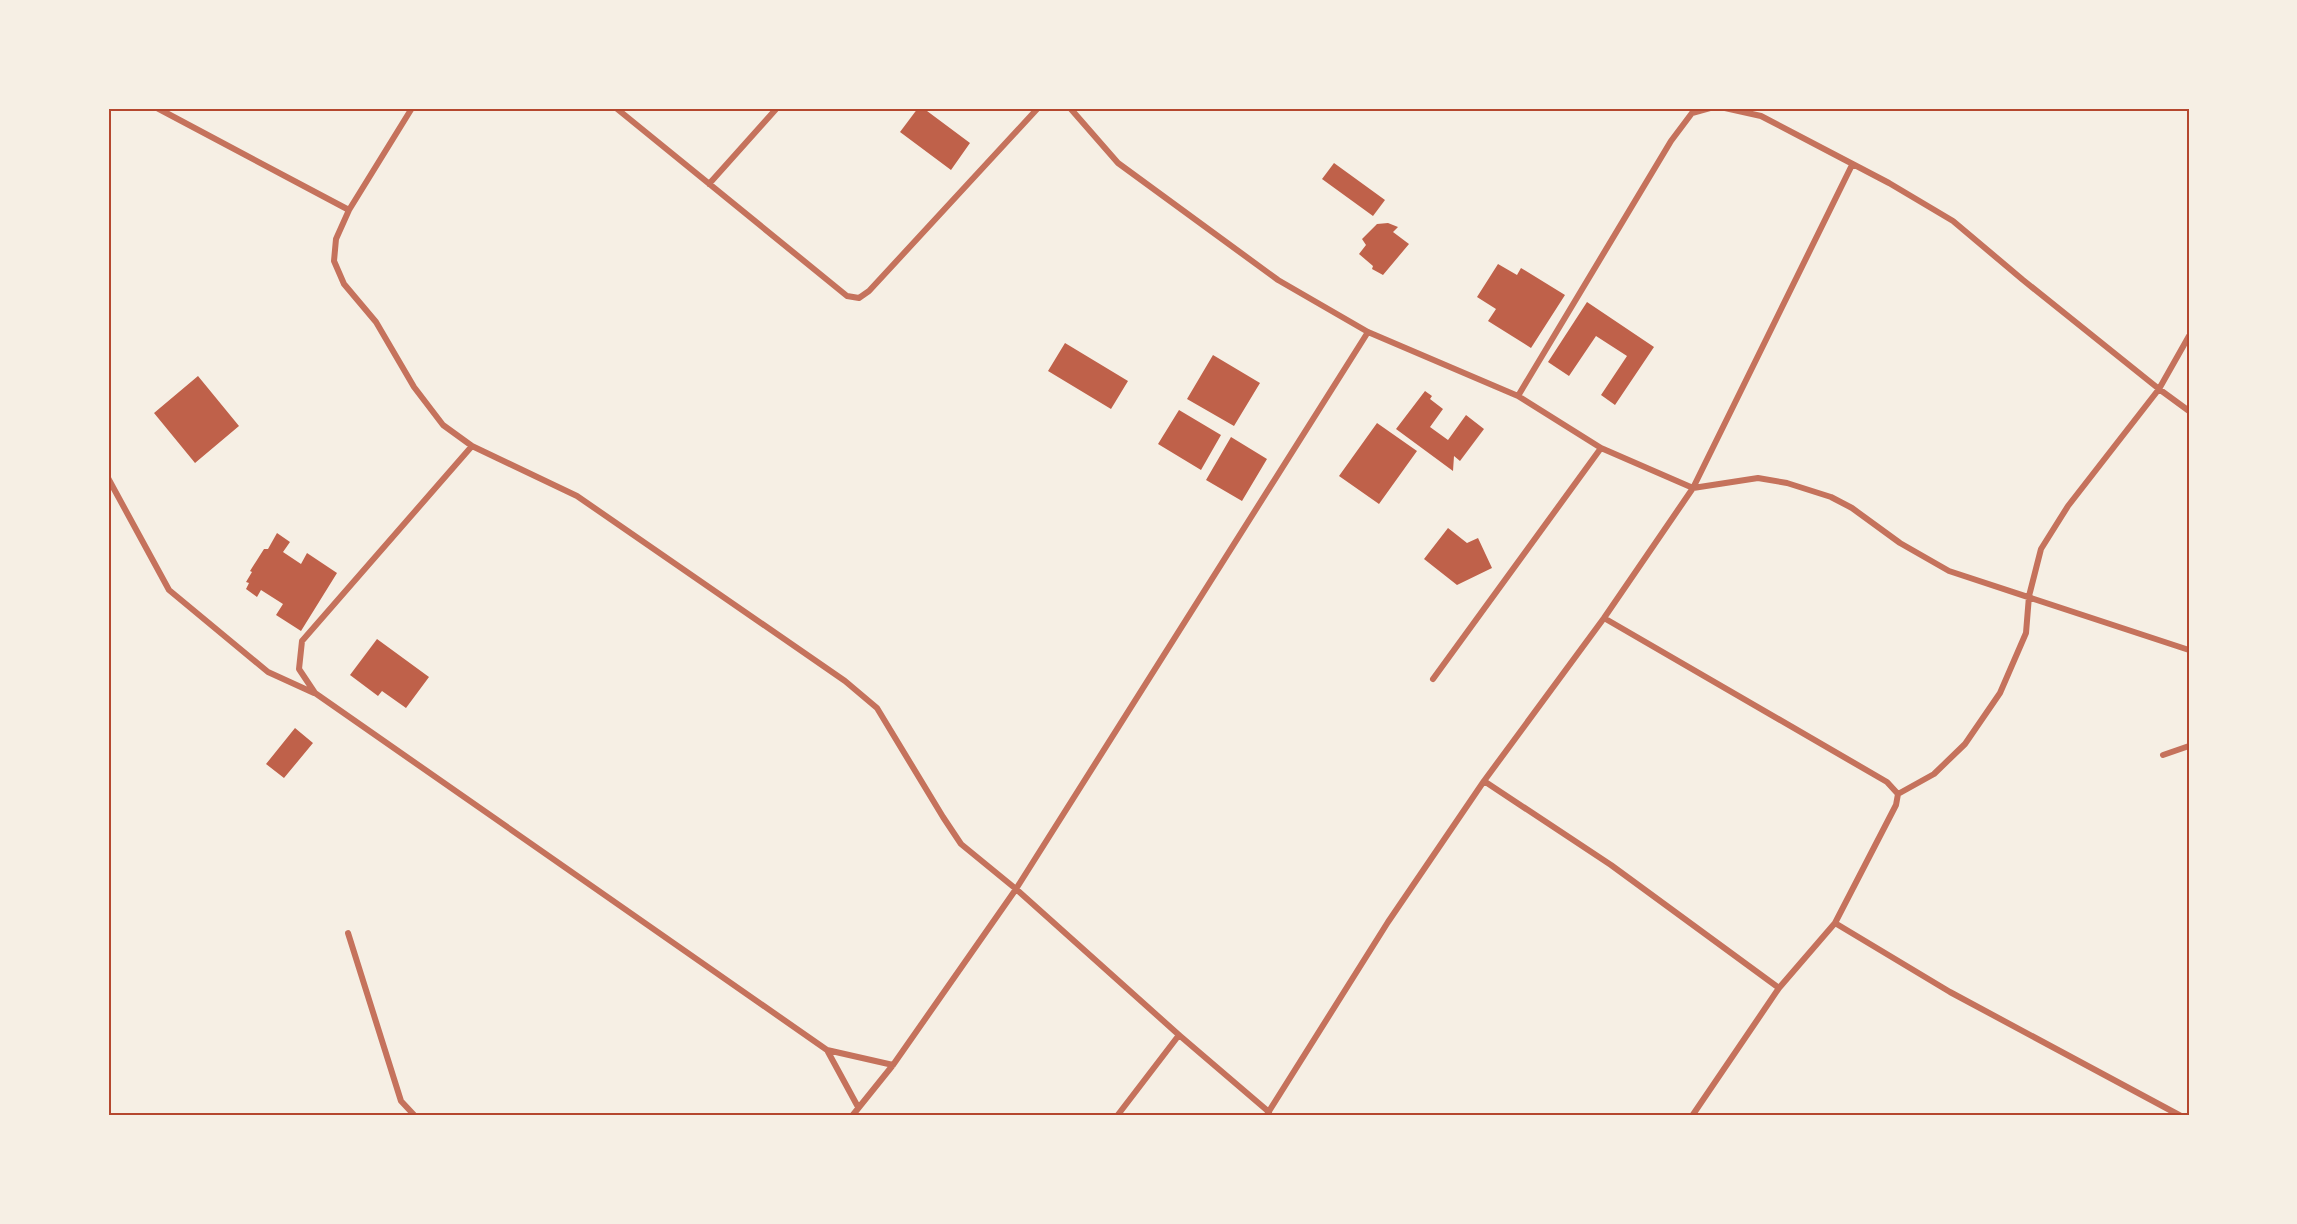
<svg xmlns="http://www.w3.org/2000/svg" width="2297" height="1224" font-family="'IBM Plex Serif',serif">
<rect width="100%" height="100%" fill="#f6efe4"/>
<path fill="#bf614a" d="M 918,108 L 923,108 L 970,143 L 951,170 L 900,132 Z
M 1334,163 L 1385,200 L 1373,216 L 1322,179 Z
M 1388,223 L 1398,227 L 1393,232 L 1409,244 L 1383,275 L 1372,269 L 1373,266 L 1359,254 L 1366,245 L 1362,239 L 1377,224 Z
M 1498,264 L 1517,275 L 1521,268 L 1565,295 L 1531,348 L 1488,321 L 1496,309 L 1477,297 Z
M 1587,302 L 1654,347 L 1615,405 L 1601,395 L 1627,356 L 1596,336 L 1569,376 L 1548,362 Z
M 1065,343 L 1128,381 L 1111,409 L 1048,371 Z
M 1213,355 L 1260,383 L 1234,426 L 1187,399 Z
M 198,376 L 239,426 L 195,463 L 154,413 Z
M 1425,391 L 1432,396 L 1430,399 L 1443,409 L 1430,427 L 1448,440 L 1466,415 L 1484,429 L 1460,461 L 1454,456 L 1453,471 L 1396,429 Z
M 1179,410 L 1221,435 L 1201,470 L 1158,444 Z
M 1377,423 L 1417,451 L 1379,504 L 1339,476 Z
M 1231,437 L 1267,459 L 1242,501 L 1206,480 Z
M 1448,528 L 1467,543 L 1478,538 L 1492,568 L 1457,585 L 1424,559 Z
M 277,533 L 290,542 L 283,552 L 301,564 L 307,553 L 337,573 L 301,631 L 276,615 L 283,604 L 261,590 L 257,597 L 246,589 L 249,583 L 246,582 L 252,572 L 250,571 L 264,549 L 268,549 Z
M 377,639 L 429,677 L 406,708 L 382,691 L 378,696 L 350,675 Z
M 295,728 L 313,743 L 284,778 L 266,764 Z"/>
<g fill="none" stroke-linecap="round" stroke-linejoin="round">
<path stroke="#c5725c" stroke-width="6" d="M 157,108 L 349,210
M 412,108 L 349,210 L 336,239 L 334,261 L 344,284 L 376,322 L 414,387 L 443,425 L 472,446 L 577,496 L 845,681 L 877,708 L 943,817 L 961,844 L 1016,889 L 1179,1035 L 1269,1112
M 616,108 L 847,296 L 859,298 L 869,291 L 1038,108
M 1070,108 L 1118,163 L 1278,280 L 1368,332 L 1518,396 L 1601,448 L 1693,488 L 1758,478 L 1787,483 L 1831,497 L 1852,508 L 1900,543 L 1949,571 L 2189,650
M 1725,108 L 1761,116 L 1889,183 L 1953,221 L 2023,280 L 2159,389 L 2189,411
M 709,184 L 777,108
M 1518,396 L 1671,141 L 1692,113 L 1710,108
M 472,446 L 302,641 L 299,669 L 315,693 L 827,1050 L 893,1065
M 108,478 L 169,590 L 268,672 L 314,693
M 1604,618 L 1887,782 L 1898,794
M 1433,679 L 1601,448
M 2163,755 L 2189,746
M 1484,781 L 1611,865 L 1779,988 L 1835,923 L 1896,805 L 1898,794 L 1934,774 L 1965,744 L 2000,693 L 2026,633 L 2029,596 L 2041,549 L 2068,506 L 2159,389 L 2189,336
M 1835,923 L 1950,992 L 2181,1116
M 348,933 L 401,1101 L 415,1116
M 827,1050 L 858,1107
M 852,1116 L 893,1065 L 1016,889 L 1368,332
M 1117,1116 L 1179,1035
M 1266,1116 L 1388,922 L 1484,781 L 1604,618 L 1693,488 L 1852,165
M 1692,1116 L 1779,988"/>
</g>
<rect width="2297" height="1224" fill="none" stroke="#f6efe4" stroke-width="219"/>
<rect x="110" y="110" width="2078" height="1004" fill="none" stroke="#b5482f" stroke-width="2"/>
</svg>
